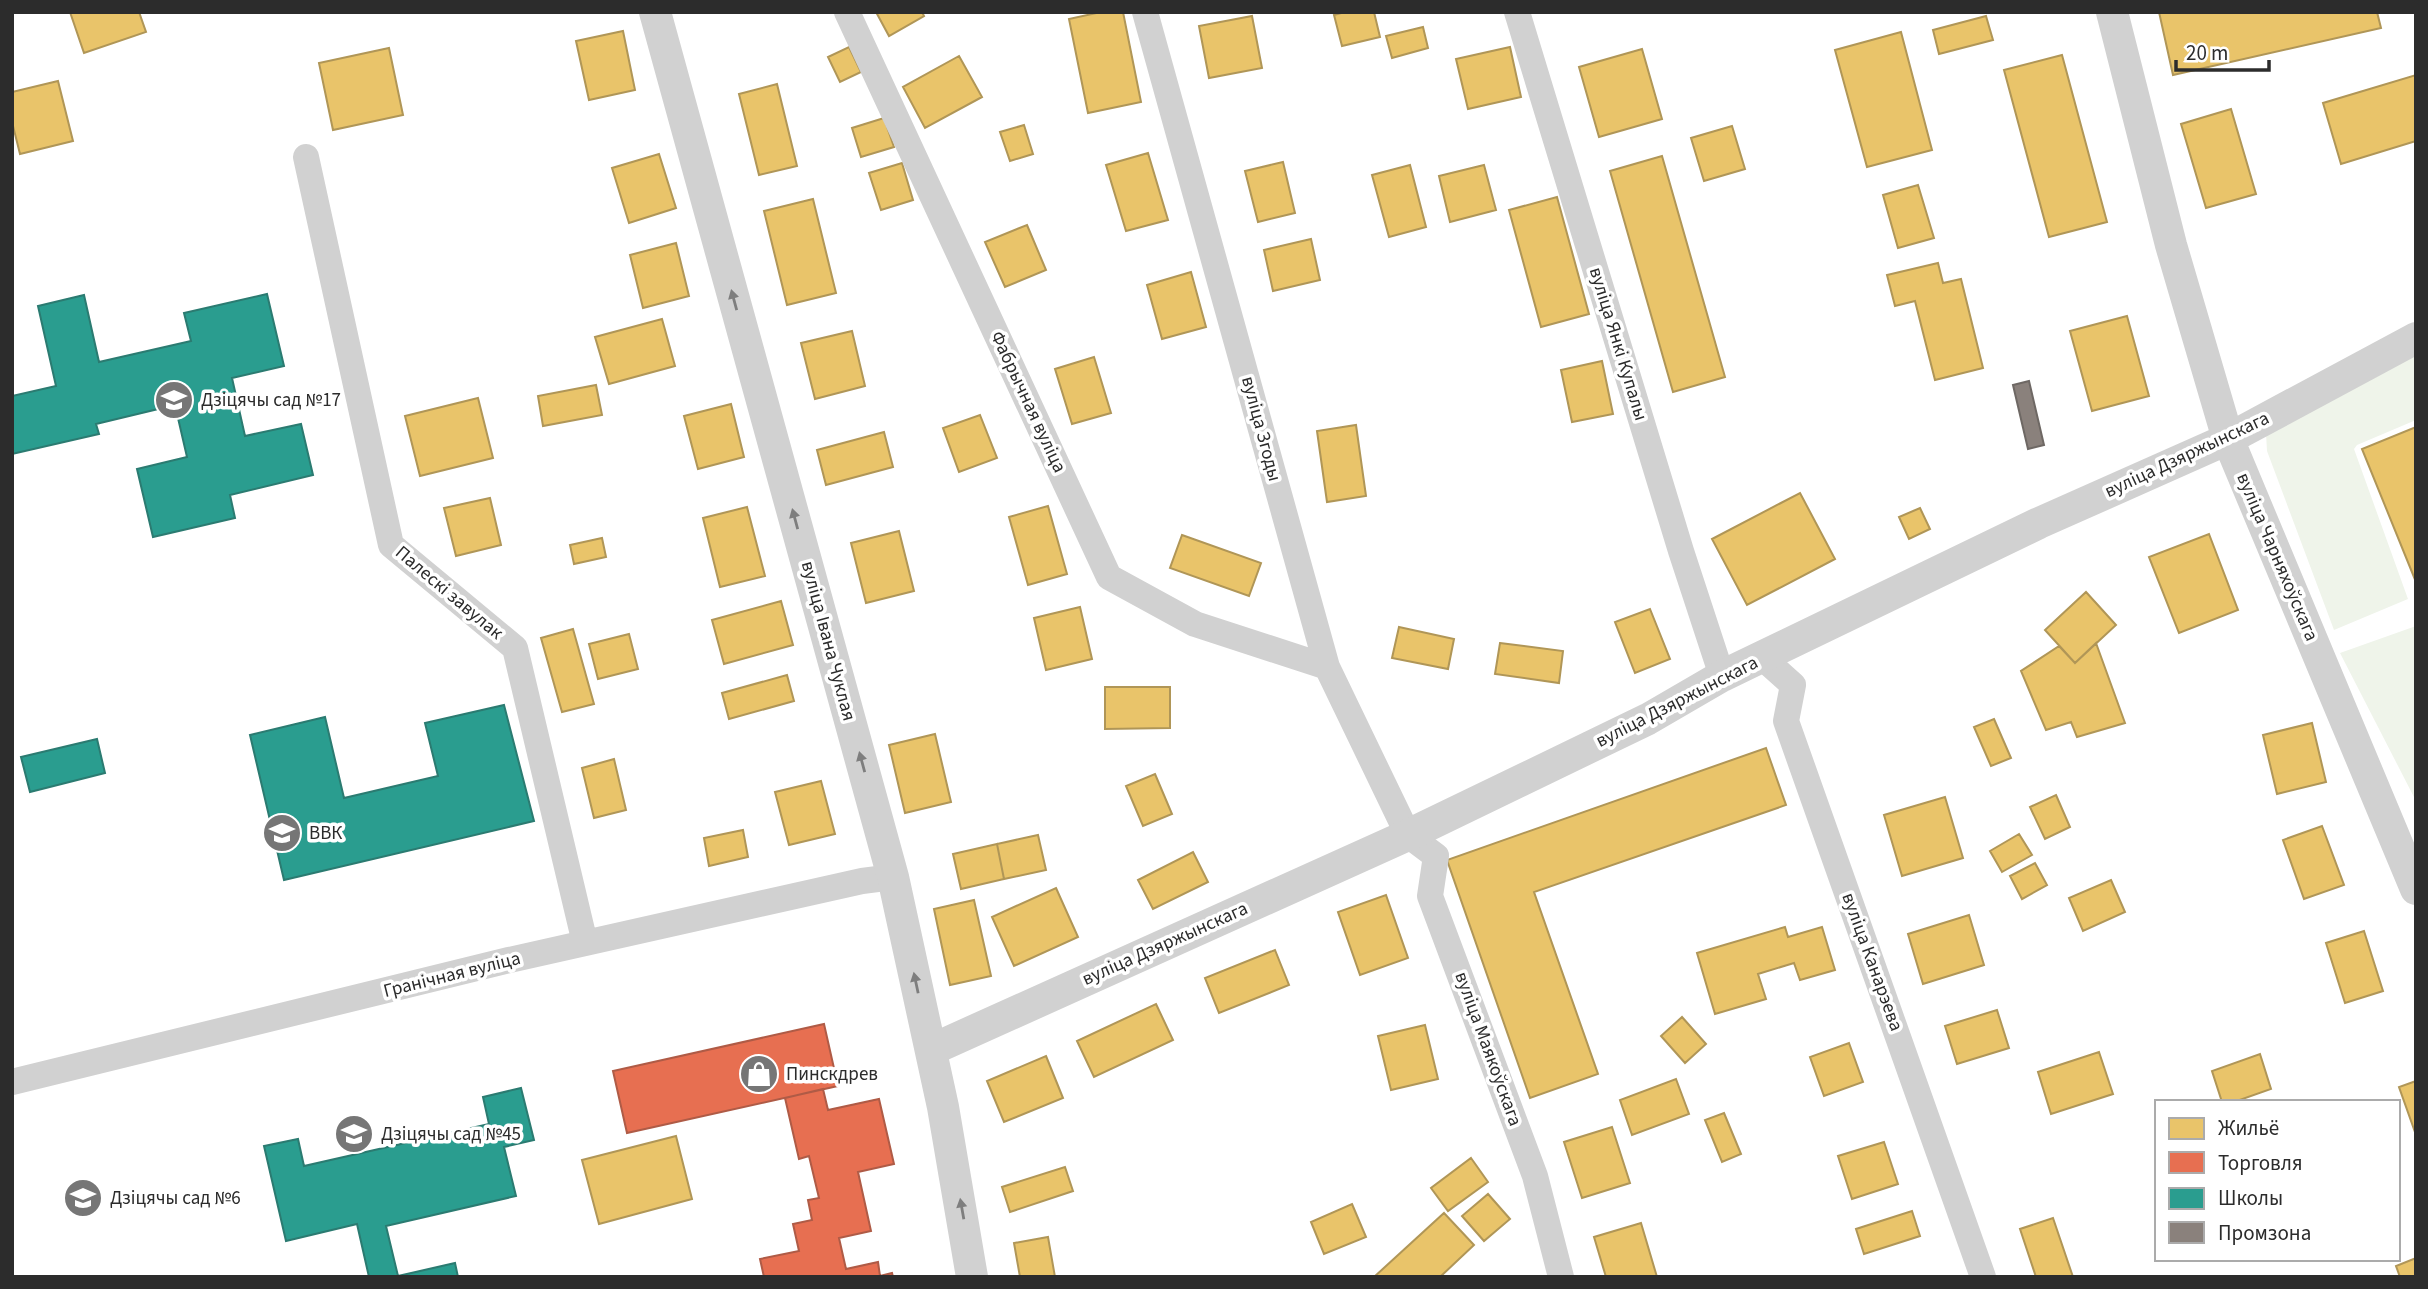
<svg xmlns="http://www.w3.org/2000/svg" width="2428" height="1289" font-family="'Source Sans 3',sans-serif">
<rect width="100%" height="100%" fill="#fff"/>
<path fill="#eff4ea" d="M 2416,353 L 2416,420 L 2357,445 L 2354,449 L 2408,599 L 2334,630 L 2267,451 L 2266,433 Z
M 2416,626 L 2416,801 L 2340,653 Z"/>
<path fill="#e9c46a" stroke="#b09657" stroke-width="2" d="M 70,12 L 139,12 L 146,32 L 84,53 Z
M 876,12 L 922,12 L 924,16 L 889,36 Z
M 1101,12 L 1123,12 L 1141,102 L 1088,113 L 1069,19 Z
M 1345,12 L 1374,12 L 1380,37 L 1342,46 L 1334,15 Z
M 2159,12 L 2377,12 L 2381,28 L 2173,75 Z
M 1252,16 L 1262,68 L 1209,78 L 1199,26 Z
M 1986,16 L 1993,40 L 1939,54 L 1933,30 Z
M 1423,27 L 1428,48 L 1392,58 L 1386,36 Z
M 623,31 L 635,90 L 589,100 L 576,41 Z
M 1901,32 L 1932,150 L 1867,167 L 1835,50 Z
M 849,47 L 861,72 L 840,82 L 828,57 Z
M 1510,47 L 1521,97 L 1468,109 L 1456,59 Z
M 389,48 L 403,115 L 333,130 L 319,63 Z
M 1642,49 L 1662,119 L 1599,137 L 1579,67 Z
M 2062,55 L 2107,222 L 2049,237 L 2004,70 Z
M 959,56 L 982,97 L 925,128 L 903,87 Z
M 2416,75 L 2416,141 L 2341,164 L 2323,103 Z
M 58,81 L 73,141 L 20,154 L 12,122 L 12,92 Z
M 777,84 L 797,166 L 759,175 L 739,94 Z
M 2231,109 L 2256,194 L 2206,208 L 2181,124 Z
M 884,118 L 894,147 L 861,157 L 852,128 Z
M 1024,125 L 1033,154 L 1010,161 L 1000,132 Z
M 1732,126 L 1745,169 L 1704,181 L 1691,138 Z
M 1148,153 L 1168,220 L 1126,231 L 1106,165 Z
M 659,154 L 676,208 L 629,223 L 612,168 Z
M 1662,156 L 1725,377 L 1673,392 L 1610,171 Z
M 1283,162 L 1295,213 L 1258,222 L 1245,171 Z
M 902,163 L 913,200 L 881,210 L 869,173 Z
M 1410,165 L 1426,227 L 1389,237 L 1372,175 Z
M 1484,165 L 1496,210 L 1450,222 L 1439,176 Z
M 1918,185 L 1934,238 L 1898,248 L 1883,195 Z
M 1557,197 L 1589,314 L 1541,327 L 1509,210 Z
M 813,199 L 836,293 L 787,305 L 764,211 Z
M 1027,225 L 1046,270 L 1005,287 L 985,242 Z
M 1311,239 L 1320,280 L 1273,291 L 1264,250 Z
M 676,243 L 689,296 L 643,308 L 630,255 Z
M 1938,263 L 1943,283 L 1961,279 L 1983,368 L 1935,380 L 1915,301 L 1895,306 L 1887,275 Z
M 1191,272 L 1206,327 L 1162,339 L 1147,285 Z
M 2127,316 L 2149,396 L 2092,411 L 2070,331 Z
M 662,319 L 675,366 L 609,384 L 595,337 Z
M 852,331 L 865,386 L 815,399 L 801,343 Z
M 1094,357 L 1111,413 L 1072,424 L 1055,369 Z
M 1602,361 L 1613,414 L 1572,422 L 1561,370 Z
M 596,385 L 602,415 L 543,426 L 538,396 Z
M 478,398 L 493,458 L 420,476 L 405,416 Z
M 731,404 L 744,457 L 698,469 L 684,416 Z
M 980,415 L 997,458 L 959,472 L 943,428 Z
M 1356,425 L 1366,496 L 1327,502 L 1317,431 Z
M 2416,427 L 2416,582 L 2362,449 Z
M 884,432 L 893,467 L 826,485 L 817,450 Z
M 1800,493 L 1835,559 L 1747,605 L 1712,539 Z
M 490,498 L 501,545 L 456,556 L 444,508 Z
M 1048,506 L 1067,574 L 1028,585 L 1009,517 Z
M 747,507 L 765,576 L 720,587 L 703,518 Z
M 1920,508 L 1930,529 L 1909,539 L 1899,517 Z
M 899,531 L 914,591 L 866,603 L 851,543 Z
M 2209,534 L 2238,610 L 2179,633 L 2149,557 Z
M 1182,535 L 1261,563 L 1249,596 L 1170,568 Z
M 602,538 L 606,557 L 574,564 L 570,545 Z
M 2086,592 L 2116,625 L 2075,663 L 2045,630 Z
M 781,601 L 793,645 L 724,664 L 712,620 Z
M 1080,607 L 1092,659 L 1046,670 L 1034,618 Z
M 1650,609 L 1670,659 L 1635,673 L 1615,622 Z
M 1399,627 L 1454,639 L 1448,669 L 1392,658 Z
M 573,629 L 594,704 L 562,712 L 541,638 Z
M 629,634 L 638,669 L 598,679 L 589,644 Z
M 1500,643 L 1563,651 L 1559,683 L 1495,674 Z
M 2096,643 L 2125,723 L 2077,737 L 2071,722 L 2046,730 L 2021,671 L 2059,646 L 2075,663 Z
M 787,675 L 794,701 L 729,719 L 722,693 Z
M 1105,687 L 1170,687 L 1170,728 L 1105,729 Z
M 1994,719 L 2011,758 L 1991,766 L 1974,727 Z
M 2312,723 L 2326,782 L 2277,794 L 2263,735 Z
M 935,734 L 951,802 L 905,813 L 889,745 Z
M 1766,748 L 1786,805 L 1534,892 L 1598,1074 L 1530,1098 L 1447,860 Z
M 614,759 L 626,810 L 594,818 L 582,768 Z
M 1155,774 L 1172,814 L 1143,826 L 1126,786 Z
M 821,781 L 835,834 L 789,845 L 775,792 Z
M 2056,795 L 2070,827 L 2045,839 L 2030,807 Z
M 1945,797 L 1963,858 L 1902,876 L 1884,815 Z
M 2322,826 L 2344,885 L 2304,899 L 2283,840 Z
M 743,830 L 748,857 L 709,866 L 704,838 Z
M 2019,834 L 2032,855 L 2002,872 L 1990,851 Z
M 1038,835 L 1046,870 L 1004,879 L 997,844 Z
M 997,844 L 1004,879 L 961,889 L 953,854 Z
M 1193,852 L 1208,882 L 1153,909 L 1138,880 Z
M 2035,863 L 2047,885 L 2022,899 L 2010,876 Z
M 2111,880 L 2125,912 L 2083,931 L 2069,898 Z
M 1056,888 L 1078,937 L 1014,966 L 992,917 Z
M 1386,895 L 1408,958 L 1360,975 L 1338,912 Z
M 974,900 L 991,976 L 950,985 L 934,909 Z
M 1969,915 L 1984,965 L 1923,984 L 1908,934 Z
M 1785,927 L 1788,937 L 1822,927 L 1835,970 L 1800,980 L 1794,963 L 1758,974 L 1766,999 L 1715,1014 L 1697,953 Z
M 2364,931 L 2383,991 L 2345,1003 L 2326,943 Z
M 1275,950 L 1289,985 L 1219,1013 L 1205,978 Z
M 1156,1004 L 1173,1040 L 1094,1077 L 1077,1041 Z
M 1997,1010 L 2009,1048 L 1957,1064 L 1945,1026 Z
M 1682,1017 L 1706,1044 L 1685,1063 L 1661,1036 Z
M 1425,1025 L 1438,1079 L 1391,1090 L 1378,1036 Z
M 1849,1043 L 1863,1082 L 1824,1096 L 1810,1057 Z
M 2099,1052 L 2113,1094 L 2051,1114 L 2038,1072 Z
M 2260,1054 L 2271,1089 L 2234,1102 L 2222,1102 L 2212,1071 Z
M 1046,1056 L 1063,1098 L 1004,1122 L 987,1081 Z
M 1676,1079 L 1689,1114 L 1632,1135 L 1620,1100 Z
M 2416,1081 L 2416,1135 L 2399,1087 Z
M 1724,1113 L 1741,1154 L 1722,1162 L 1705,1120 Z
M 1612,1127 L 1630,1183 L 1582,1198 L 1564,1142 Z
M 676,1136 L 692,1199 L 599,1224 L 582,1160 Z
M 1884,1142 L 1898,1184 L 1852,1199 L 1838,1156 Z
M 1471,1158 L 1488,1182 L 1448,1211 L 1431,1188 Z
M 1065,1167 L 1073,1191 L 1010,1212 L 1002,1187 Z
M 1488,1194 L 1510,1219 L 1484,1241 L 1462,1216 Z
M 1352,1204 L 1366,1237 L 1324,1254 L 1311,1222 Z
M 1912,1211 L 1920,1236 L 1864,1254 L 1856,1229 Z
M 1444,1213 L 1474,1245 L 1440,1277 L 1374,1277 Z
M 2053,1218 L 2073,1277 L 2036,1277 L 2020,1229 Z
M 1641,1223 L 1657,1277 L 1606,1277 L 1594,1237 Z
M 1048,1237 L 1055,1277 L 1020,1277 L 1014,1243 Z
M 2416,1258 L 2416,1277 L 2400,1277 L 2396,1266 Z"/>
<path fill="#e76f51" stroke="#af5b46" stroke-width="2" d="M 824,1024 L 838,1086 L 627,1133 L 613,1071 Z
M 823,1089 L 828,1110 L 879,1099 L 894,1164 L 858,1172 L 871,1231 L 839,1238 L 846,1269 L 878,1262 L 880,1276 L 892,1273 L 893,1277 L 764,1277 L 760,1259 L 799,1251 L 793,1224 L 812,1220 L 808,1200 L 819,1198 L 809,1156 L 799,1159 L 785,1098 Z"/>
<path fill="#2a9d8f" stroke="#2b7b71" stroke-width="2" d="M 267,294 L 284,366 L 232,378 L 245,436 L 301,424 L 313,475 L 230,495 L 235,518 L 153,537 L 137,469 L 187,457 L 175,405 L 96,424 L 99,434 L 12,454 L 12,396 L 56,386 L 38,306 L 84,295 L 99,362 L 191,341 L 184,313 Z
M 504,705 L 534,821 L 284,880 L 250,735 L 325,717 L 344,798 L 438,776 L 425,723 Z
M 97,739 L 105,773 L 30,792 L 21,757 Z
M 521,1088 L 534,1140 L 504,1147 L 516,1196 L 386,1226 L 398,1276 L 455,1263 L 458,1277 L 369,1277 L 357,1224 L 286,1241 L 264,1146 L 298,1139 L 304,1166 L 489,1124 L 483,1097 Z"/>
<path fill="#8a817c" stroke="#6e6864" stroke-width="2" d="M 2029,381 L 2044,445 L 2028,449 L 2013,385 Z"/>
<g fill="none" stroke-linecap="round" stroke-linejoin="round">
<path stroke="#d1d1d1" stroke-width="26" d="M 847,12 L 1109,577 L 1195,624 L 1327,667
M 1145,12 L 1327,667 L 1408,835 L 1436,856 L 1430,896 L 1535,1176 L 1561,1277
M 1517,12 L 1681,551 L 1722,676
M 306,157 L 391,545 L 515,648 L 585,943
M 1763,658 L 1793,685 L 1786,721 L 1983,1277
M 12,1082 L 509,960 L 862,881 L 893,877"/>
<path stroke="#d1d1d1" stroke-width="32" d="M 655,12 L 893,877 L 943,1107 L 972,1277
M 2112,12 L 2171,245 L 2228,439 L 2416,889
M 931,1050 L 1408,835 L 1648,719 L 1722,676 L 2039,523 L 2228,439 L 2416,338"/>
</g>
<defs><path id="oneway-solid" d="M-6-.8H1V-3.2L6.5 0L1 3.2V.8H-6Z" transform="scale(1.75)"/></defs>
<g fill="#7e7e7e">
<use href="#oneway-solid" transform="translate(734 300) rotate(-105)"/>
<use href="#oneway-solid" transform="translate(795 519) rotate(-105)"/>
<use href="#oneway-solid" transform="translate(862 762) rotate(-105)"/>
<use href="#oneway-solid" transform="translate(916 983) rotate(-102)"/>
<use href="#oneway-solid" transform="translate(962 1209) rotate(-100)"/>
</g>
<defs>
<symbol id="school-disc" viewBox="-11 -11 22 22"><circle r="9.5" fill="#767676" stroke="#fff"/><path d="M0-5L7-2L0 1L-7-2ZM-4 1L0 2.5L4 1V4Q0 6-4 4Z" fill="#fff"/></symbol>
<symbol id="shop-disc" viewBox="-11 -11 22 22"><circle r="9.5" fill="#767676" stroke="#fff"/><path d="M-5-2.5h2.3a2.7 3.5 0 0 1 5.4 0H5L5.5 6h-11ZM-1.5-2.5h3a1.5 2.3 0 0 0-3 0Z" fill="#fff"/></symbol>
</defs>
<g fill-rule="evenodd">
<use href="#school-disc" x="152" y="378" width="44" height="44"/>
<use href="#school-disc" x="260" y="811" width="44" height="44"/>
<use href="#shop-disc" x="737" y="1052" width="44" height="44"/>
<use href="#school-disc" x="332" y="1112" width="44" height="44"/>
<use href="#school-disc" x="61" y="1176" width="44" height="44"/>
</g>
<g text-anchor="middle" dominant-baseline="central" stroke-width="7" stroke-linejoin="round" paint-order="stroke">
<g font-size="19" fill="#2c2c2c" stroke="#fff">
<text transform="translate(1618 344) rotate(73)">вуліца Янкі Купалы</text>
<text transform="translate(1028 402) rotate(65)">Фабрычная вуліца</text>
<text transform="translate(1261 429) rotate(75)">вуліца Згоды</text>
<text transform="translate(2187 455) rotate(-25)">вуліца Дзяржынскага</text>
<text transform="translate(2277 557) rotate(67)">вуліца Чарняхоўскага</text>
<text transform="translate(449 593) rotate(40)">Палескі завулак</text>
<text transform="translate(828 641) rotate(75)">вуліца Івана Чуклая</text>
<text transform="translate(1677 702) rotate(-27)">вуліца Дзяржынскага</text>
<text transform="translate(1165 944) rotate(-24)">вуліца Дзяржынскага</text>
<text transform="translate(1872 962) rotate(70)">вуліца Канарэева</text>
<text transform="translate(452 975) rotate(-14)">Гранічная вуліца</text>
<text transform="translate(1488 1049) rotate(70)">вуліца Маякоўскага</text>
</g>
<g font-size="19" fill="#2c2c2c" stroke="#fff" text-anchor="start">
<text x="201" y="400">Дзіцячы сад №17</text>
<text x="309" y="833">ВВК</text>
<text x="786" y="1074">Пинскдрев</text>
<text x="381" y="1134">Дзіцячы сад №45</text>
<text x="110" y="1198">Дзіцячы сад №6</text>
</g>
</g>
<rect width="2428" height="1289" fill="none" stroke="#2c2c2c" stroke-width="28"/>
<rect x="2155" y="1100" width="245" height="161" fill="#ffffff" stroke="#ababab" stroke-width="2"/>
<rect x="2169" y="1118" width="35" height="21" fill="#e9c46a" stroke="#ababab" stroke-width="2"/>
<text x="2218" y="1135" font-size="21" fill="#2c2c2c">Жильё</text>
<rect x="2169" y="1152" width="35" height="21" fill="#e76f51" stroke="#ababab" stroke-width="2"/>
<text x="2218" y="1170" font-size="21" fill="#2c2c2c">Торговля</text>
<rect x="2169" y="1188" width="35" height="21" fill="#2a9d8f" stroke="#ababab" stroke-width="2"/>
<text x="2218" y="1205" font-size="21" fill="#2c2c2c">Школы</text>
<rect x="2169" y="1222" width="35" height="21" fill="#8a817c" stroke="#ababab" stroke-width="2"/>
<text x="2218" y="1240" font-size="21" fill="#2c2c2c">Промзона</text>
<path d="M2176 60v10h93v-10" fill="none" stroke="#2c2c2c" stroke-width="3.5"/>
<text x="2186" y="60" font-size="21" fill="#2c2c2c" stroke="#ffffff" stroke-width="5" paint-order="stroke">20 m</text>
</svg>
